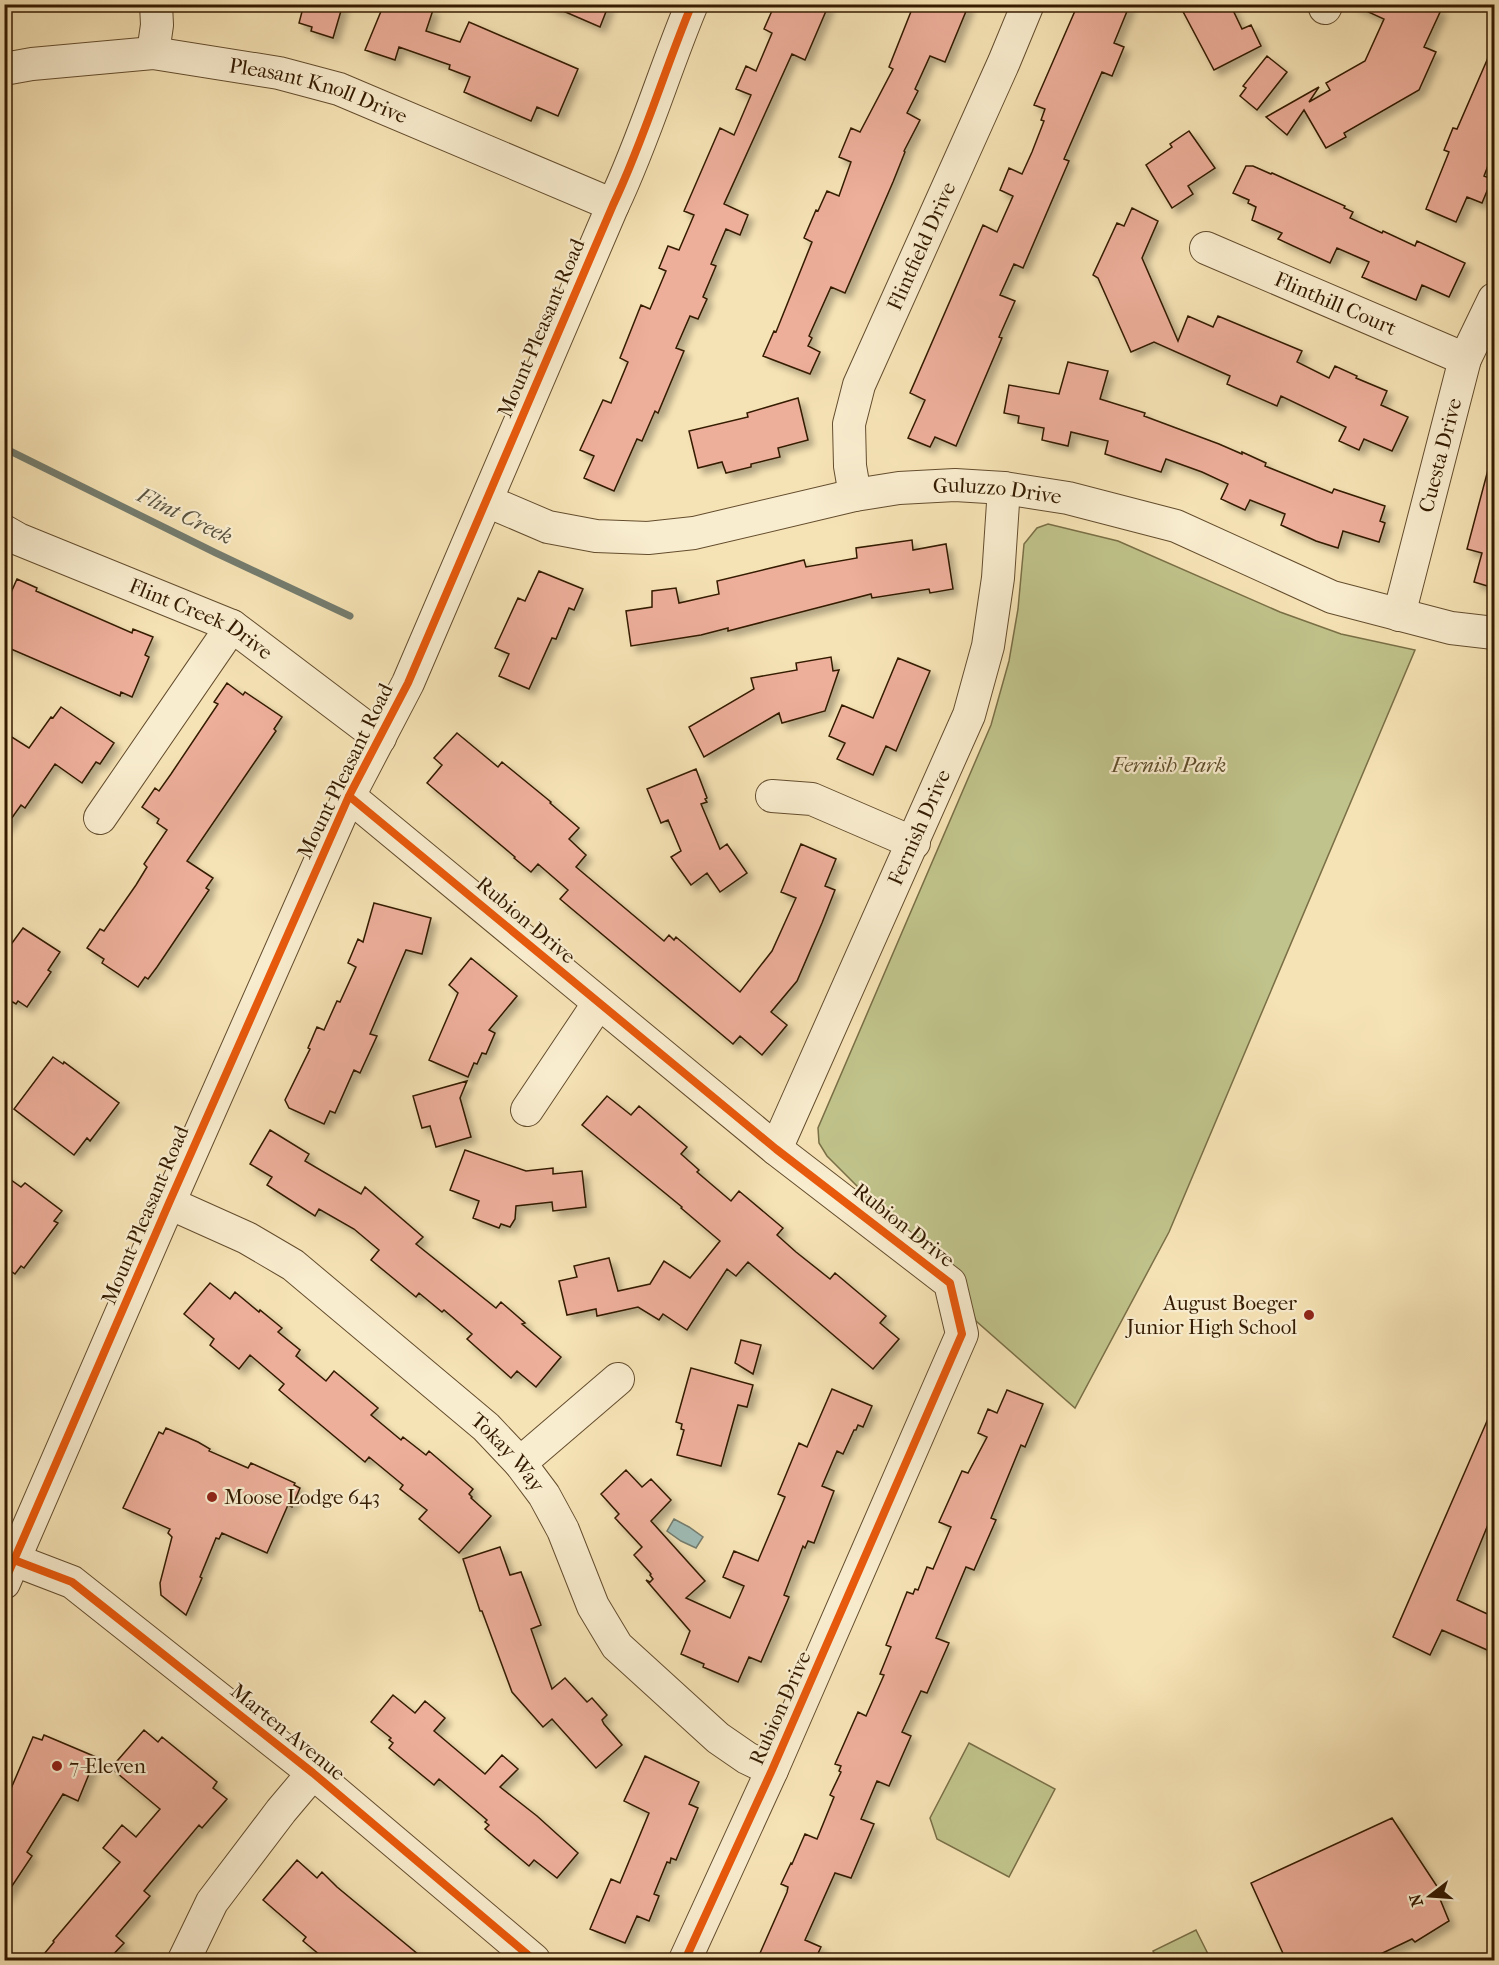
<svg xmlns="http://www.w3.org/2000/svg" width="1499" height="1965" font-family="'IM FELL French Canon',serif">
<defs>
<filter id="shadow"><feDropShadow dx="5.5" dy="5.5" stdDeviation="3" flood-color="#0004"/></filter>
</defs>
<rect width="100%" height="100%" fill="#f6e3b5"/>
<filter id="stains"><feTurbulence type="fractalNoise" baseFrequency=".00333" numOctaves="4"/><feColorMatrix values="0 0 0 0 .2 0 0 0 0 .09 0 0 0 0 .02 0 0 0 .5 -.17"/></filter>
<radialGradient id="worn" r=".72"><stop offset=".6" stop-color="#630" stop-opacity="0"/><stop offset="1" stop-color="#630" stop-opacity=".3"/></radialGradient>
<path fill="#c0c38b" stroke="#7a6f46" stroke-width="1.5" d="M 1048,524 L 1118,541 L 1280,612 L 1341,634 L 1415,650 L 1169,1232 L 1075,1408 L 976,1321 L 967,1298 L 936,1258 L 868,1197 L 827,1156 L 819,1143 L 818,1128 L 991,725 L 1009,661 L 1018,609 L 1024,544 L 1037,528 Z
M 969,1743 L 1055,1789 L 1009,1877 L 937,1839 L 930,1818 Z
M 1196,1930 L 1211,1960 L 1158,1960 L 1153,1951 Z"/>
<path fill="#9fbcb6" stroke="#747c6e" stroke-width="1.5" d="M 674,1519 L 689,1527 L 703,1537 L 696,1548 L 681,1541 L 667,1531 Z"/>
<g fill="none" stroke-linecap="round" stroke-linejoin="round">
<path stroke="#747c6e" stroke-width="7" d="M 4,448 L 216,553 L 350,616"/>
</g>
<path fill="#edae9a" stroke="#341b01" stroke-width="1.5" filter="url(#shadow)" d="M 304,4 L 343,4 L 333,38 L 311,31 L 312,27 L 299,23 Z
M 384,4 L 417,4 L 433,10 L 426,31 L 460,42 L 469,22 L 578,69 L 558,116 L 537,107 L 531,121 L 464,92 L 470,77 L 449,69 L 450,65 L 399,47 L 395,60 L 365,50 Z
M 547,4 L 609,4 L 600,27 Z
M 775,4 L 829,4 L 805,60 L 792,54 L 724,204 L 748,215 L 740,235 L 726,229 L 711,264 L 716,266 L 703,297 L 707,299 L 698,319 L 690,316 L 676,348 L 684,351 L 658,413 L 655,411 L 642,441 L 637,439 L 614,491 L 584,478 L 594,456 L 580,450 L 603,400 L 611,403 L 628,362 L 620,358 L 641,305 L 650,309 L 666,271 L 659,268 L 668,246 L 679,250 L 694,215 L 684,211 L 720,128 L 734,135 L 751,95 L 736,89 L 746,66 L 756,71 L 772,33 L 764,29 Z
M 914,4 L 969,4 L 945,62 L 930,56 L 915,89 L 918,91 L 907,113 L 920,120 L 904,151 L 905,152 L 893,182 L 845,293 L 831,287 L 809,336 L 812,338 L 808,346 L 820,352 L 810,374 L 763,356 L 774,331 L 776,332 L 812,242 L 804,238 L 816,210 L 818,211 L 827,191 L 839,196 L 851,162 L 839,157 L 851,128 L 860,132 L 893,69 L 889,67 Z
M 1078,4 L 1130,4 L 1114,43 L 1124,47 L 1112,76 L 1102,72 L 1064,159 L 1069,161 L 1023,268 L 1014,264 L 1000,295 L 1015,301 L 999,337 L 1002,338 L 956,446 L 935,437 L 930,447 L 908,438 L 925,400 L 910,393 L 983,225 L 997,232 L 1013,196 L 1000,190 L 1009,168 L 1022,174 L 1032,152 L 1044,121 L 1041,120 L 1045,109 L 1034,105 Z
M 1179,4 L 1230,4 L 1242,29 L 1251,25 L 1261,46 L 1214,70 Z
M 1351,4 L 1429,4 L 1441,10 L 1424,47 L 1436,52 L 1419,90 L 1344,133 L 1346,137 L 1326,148 L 1304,110 L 1287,135 L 1266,117 L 1319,87 L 1309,102 L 1330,90 L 1326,83 L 1365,61 L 1384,19 Z
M 1494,44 L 1494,150 L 1484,176 L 1492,179 L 1482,203 L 1467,197 L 1456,222 L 1426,209 L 1449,152 L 1444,150 L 1453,128 L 1457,129 Z
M 1267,56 L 1287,72 L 1257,110 L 1240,96 L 1246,88 L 1243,86 Z
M 1189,131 L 1215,168 L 1188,186 L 1193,194 L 1172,208 L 1146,165 L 1172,147 L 1170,144 Z
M 1246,166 L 1253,166 L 1271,174 L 1272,173 L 1345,206 L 1344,208 L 1353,212 L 1350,218 L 1382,233 L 1383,231 L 1415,246 L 1417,241 L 1465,263 L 1449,297 L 1422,285 L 1416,300 L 1362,277 L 1369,262 L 1337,248 L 1330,263 L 1278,239 L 1282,233 L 1252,220 L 1256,207 L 1248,203 L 1249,200 L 1233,193 Z
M 1132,208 L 1158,221 L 1142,258 L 1178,341 L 1188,316 L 1213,327 L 1218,316 L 1302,351 L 1297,362 L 1329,378 L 1335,366 L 1357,376 L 1356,378 L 1387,391 L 1381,405 L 1408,417 L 1392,451 L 1364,439 L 1359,450 L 1339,441 L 1346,427 L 1281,396 L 1277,406 L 1227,384 L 1230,376 L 1154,342 L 1131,352 L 1098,278 L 1093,275 L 1117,223 L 1124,226 Z
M 1068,362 L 1108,371 L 1100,399 L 1145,413 L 1144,416 L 1219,444 L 1242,454 L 1242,452 L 1266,463 L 1265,466 L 1332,493 L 1334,489 L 1385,506 L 1380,521 L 1385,523 L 1379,542 L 1343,531 L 1338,548 L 1316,541 L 1281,525 L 1285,514 L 1250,500 L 1245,510 L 1221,499 L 1228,484 L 1202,472 L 1166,459 L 1161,472 L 1105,454 L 1108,441 L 1071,432 L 1068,446 L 1042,440 L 1044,428 L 1018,423 L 1019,416 L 1004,413 L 1009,385 L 1059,394 Z
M 798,398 L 808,440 L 778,448 L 780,457 L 751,464 L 751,467 L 726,473 L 722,462 L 698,468 L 689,431 L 748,417 L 747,413 Z
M 1489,466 L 1494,466 L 1494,588 L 1474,582 L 1482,553 L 1467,549 Z
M 912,540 L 913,550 L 946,544 L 953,589 L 930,593 L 929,589 L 872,598 L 871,594 L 728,631 L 728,628 L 701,635 L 631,646 L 626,611 L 652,607 L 652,591 L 676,588 L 679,603 L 719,594 L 717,581 L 804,560 L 806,567 L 857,558 L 856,548 Z
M 539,571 L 583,589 L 574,610 L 569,608 L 556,639 L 552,638 L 529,689 L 499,676 L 509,654 L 495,648 L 518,598 L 525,601 Z
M 17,579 L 37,588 L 36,591 L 132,633 L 133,629 L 153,637 L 145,655 L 149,657 L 132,697 L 121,692 L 120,696 L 4,646 L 4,595 L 9,597 Z
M 831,657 L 833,671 L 839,670 L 825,711 L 782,723 L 779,713 L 704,757 L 689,727 L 754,689 L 751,678 L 797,670 L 796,663 Z
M 898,658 L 930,671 L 896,751 L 886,746 L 873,775 L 837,759 L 845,743 L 829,736 L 842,705 L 873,718 Z
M 227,683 L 243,695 L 245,692 L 282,717 L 274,729 L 276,731 L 187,861 L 213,878 L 206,888 L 209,890 L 157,967 L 148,979 L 145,977 L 138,987 L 102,963 L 104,959 L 87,948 L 100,929 L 104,931 L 136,885 L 147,867 L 144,864 L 167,830 L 157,823 L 159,819 L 142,807 L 155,788 L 159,791 L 171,774 L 218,704 L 214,702 Z
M 61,707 L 114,743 L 100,764 L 96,762 L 82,783 L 55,764 L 25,808 L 21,805 L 4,829 L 4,732 L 29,748 L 51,717 L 53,718 Z
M 457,733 L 498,767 L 502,762 L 551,802 L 550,803 L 579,828 L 569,839 L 586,855 L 576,867 L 664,941 L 669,935 L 674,940 L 676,937 L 740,992 L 772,951 L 796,898 L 781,892 L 801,844 L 836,859 L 825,886 L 835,890 L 822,923 L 797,981 L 771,1012 L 787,1025 L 762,1055 L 740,1036 L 733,1044 L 560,899 L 568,890 L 538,864 L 531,872 L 514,858 L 515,857 L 427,783 L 442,765 L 434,758 Z
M 696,769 L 707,798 L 705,799 L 707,802 L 701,804 L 720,849 L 727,844 L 747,873 L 720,892 L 707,873 L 691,885 L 671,857 L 681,851 L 668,820 L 661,823 L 647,789 Z
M 374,903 L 431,918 L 422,954 L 406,950 L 370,1034 L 377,1036 L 360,1073 L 354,1070 L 335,1113 L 330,1111 L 324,1124 L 289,1108 L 285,1100 L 310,1049 L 308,1048 L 317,1027 L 324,1030 L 337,1001 L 340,1002 L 356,967 L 348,963 L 358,939 L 363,942 Z
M 23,928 L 60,952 L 48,970 L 51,972 L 27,1007 L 18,1001 L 16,1004 L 4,997 L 4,954 Z
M 471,958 L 517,996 L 489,1030 L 495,1033 L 486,1054 L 482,1053 L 477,1064 L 474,1063 L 468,1077 L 429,1060 L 458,993 L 449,985 Z
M 53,1057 L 63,1064 L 64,1062 L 119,1103 L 90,1141 L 87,1138 L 74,1155 L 14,1109 Z
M 467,1081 L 460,1098 L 471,1137 L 436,1147 L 430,1126 L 422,1128 L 413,1096 Z
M 607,1096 L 631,1115 L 639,1106 L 687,1147 L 681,1154 L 699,1170 L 697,1172 L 731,1201 L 739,1191 L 783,1228 L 777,1235 L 796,1252 L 830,1279 L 835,1273 L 886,1316 L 880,1323 L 899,1339 L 873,1369 L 748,1262 L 736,1276 L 727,1269 L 687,1330 L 663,1314 L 659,1320 L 638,1307 L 597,1316 L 596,1309 L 567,1315 L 559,1281 L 577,1277 L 574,1266 L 609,1258 L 618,1291 L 650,1284 L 664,1261 L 690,1278 L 720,1241 L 681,1208 L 682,1207 L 582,1125 Z
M 270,1130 L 309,1154 L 305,1161 L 361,1194 L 365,1187 L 423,1237 L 416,1244 L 496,1308 L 501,1302 L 525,1323 L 522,1324 L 561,1357 L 536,1387 L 517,1371 L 511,1378 L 467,1339 L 472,1334 L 444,1310 L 442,1312 L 419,1293 L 416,1297 L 371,1260 L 379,1250 L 354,1229 L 319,1209 L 315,1216 L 267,1185 L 272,1177 L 250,1164 Z
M 465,1150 L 526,1171 L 553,1168 L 553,1174 L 582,1171 L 586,1207 L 553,1211 L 552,1202 L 516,1206 L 515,1219 L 510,1227 L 501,1224 L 499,1228 L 473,1218 L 479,1201 L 450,1190 Z
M 4,1175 L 21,1187 L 25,1183 L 62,1211 L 54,1221 L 58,1223 L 24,1268 L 21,1266 L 15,1274 L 4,1266 Z
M 210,1283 L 230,1299 L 235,1292 L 259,1312 L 260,1310 L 282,1328 L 278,1332 L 300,1350 L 296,1356 L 326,1381 L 334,1371 L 378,1408 L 371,1415 L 401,1440 L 403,1437 L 426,1455 L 429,1451 L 473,1489 L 469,1494 L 472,1497 L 471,1498 L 491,1516 L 459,1553 L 419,1519 L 427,1510 L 400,1489 L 403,1485 L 369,1457 L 365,1462 L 279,1390 L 284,1384 L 250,1355 L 239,1369 L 210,1345 L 214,1339 L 184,1314 Z
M 741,1340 L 761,1345 L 753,1374 L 735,1363 Z
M 691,1368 L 753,1385 L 747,1407 L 738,1405 L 721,1466 L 677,1455 L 684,1430 L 681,1429 L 682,1424 L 676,1422 Z
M 832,1389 L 872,1406 L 863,1427 L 858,1425 L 856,1430 L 854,1430 L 843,1454 L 837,1451 L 822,1486 L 834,1491 L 814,1543 L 808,1541 L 805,1548 L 803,1546 L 784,1595 L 789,1597 L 761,1662 L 749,1657 L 738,1682 L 703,1667 L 704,1664 L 681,1654 L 690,1631 L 646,1580 L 650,1582 L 653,1579 L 650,1575 L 651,1574 L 634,1555 L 642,1547 L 615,1518 L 619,1514 L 601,1494 L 626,1470 L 642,1487 L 651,1479 L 671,1500 L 651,1521 L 705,1581 L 686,1598 L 730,1618 L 744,1586 L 723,1577 L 734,1551 L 758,1561 L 785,1497 L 778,1494 L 799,1443 L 807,1447 Z
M 1007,1390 L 1043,1404 L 1025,1447 L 1021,1445 L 991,1518 L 996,1520 L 974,1570 L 966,1567 L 936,1638 L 949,1643 L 927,1693 L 921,1691 L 902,1732 L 911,1736 L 889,1786 L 877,1781 L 861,1819 L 874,1824 L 851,1878 L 835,1873 L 805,1940 L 821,1947 L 815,1960 L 757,1960 L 787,1892 L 788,1887 L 781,1884 L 791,1863 L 792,1864 L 805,1834 L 817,1839 L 834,1797 L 830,1795 L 841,1772 L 839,1771 L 841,1766 L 835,1764 L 858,1712 L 866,1716 L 884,1675 L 880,1674 L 891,1647 L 886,1645 L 907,1592 L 913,1594 L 915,1589 L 918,1590 L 927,1567 L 933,1569 L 951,1527 L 939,1522 L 962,1471 L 968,1473 L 987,1437 L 978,1433 L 988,1409 L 997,1413 Z
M 1494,1405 L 1494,1510 L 1457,1600 L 1494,1617 L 1494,1653 L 1442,1630 L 1430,1655 L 1393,1637 Z
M 166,1428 L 198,1442 L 210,1449 L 209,1451 L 248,1468 L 251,1463 L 295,1483 L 294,1485 L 300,1488 L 292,1507 L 288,1505 L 267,1553 L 222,1533 L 219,1539 L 216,1538 L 200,1577 L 202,1578 L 186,1615 L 161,1595 L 160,1583 L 172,1537 L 168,1533 L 170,1529 L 123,1508 L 159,1432 L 163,1434 Z
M 500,1547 L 510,1575 L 521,1572 L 541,1625 L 531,1629 L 552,1689 L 565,1678 L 587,1702 L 592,1698 L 607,1715 L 602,1720 L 604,1724 L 622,1745 L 596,1768 L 552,1719 L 543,1727 L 512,1692 L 482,1611 L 480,1611 L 463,1559 Z
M 393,1695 L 415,1713 L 425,1701 L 445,1718 L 434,1731 L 485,1774 L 502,1755 L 518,1769 L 500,1787 L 537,1816 L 578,1853 L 557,1878 L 534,1860 L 529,1866 L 485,1829 L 489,1825 L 485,1822 L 487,1820 L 439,1779 L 434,1785 L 389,1748 L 393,1743 L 389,1740 L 391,1738 L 371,1722 Z
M 144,1730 L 158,1742 L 162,1737 L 217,1782 L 213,1788 L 227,1799 L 202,1828 L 199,1825 L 144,1891 L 150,1896 L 116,1936 L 124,1943 L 108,1960 L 39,1960 L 54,1942 L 53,1941 L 120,1862 L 103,1848 L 122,1825 L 136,1837 L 160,1809 L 111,1768 Z
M 44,1735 L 96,1757 L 78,1801 L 63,1794 L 27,1852 L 32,1856 L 4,1898 L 4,1805 L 33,1737 L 42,1740 Z
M 645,1756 L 699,1782 L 689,1804 L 698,1808 L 676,1860 L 671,1858 L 670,1863 L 667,1862 L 654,1894 L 659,1896 L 649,1921 L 637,1916 L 625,1943 L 590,1929 L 611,1879 L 620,1883 L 649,1813 L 624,1801 Z
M 1392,1818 L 1444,1897 L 1440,1899 L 1449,1921 L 1415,1942 L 1412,1939 L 1368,1960 L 1286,1960 L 1251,1883 Z
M 297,1860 L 317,1878 L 322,1872 L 337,1887 L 425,1960 L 326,1960 L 303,1941 L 306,1937 L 263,1900 Z"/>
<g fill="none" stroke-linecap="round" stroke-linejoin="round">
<defs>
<g id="minor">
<path d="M 1325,8 L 1327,4"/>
<path d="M 153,53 L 157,25 L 156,4"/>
<path id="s1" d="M 4,69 L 32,64 L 153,53 L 279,73 L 339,89 L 613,205"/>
<path id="s2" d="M 1206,248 L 1465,359"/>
<path id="s3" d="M 855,495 L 850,466 L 849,424 L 859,385 L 1004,62 L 1028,4"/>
<path id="s4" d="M 487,501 L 548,527 L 596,536 L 648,538 L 694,533 L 855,495 L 899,488 L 955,485 L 1004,488 L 1068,498 L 1176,526 L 1332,597 L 1451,628 L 1494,633"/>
<path id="s5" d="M 4,531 L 18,539 L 232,626 L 380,738"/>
<path id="s6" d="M 1399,615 L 1465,359 L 1494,299"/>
<path d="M 349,796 L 776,1149 L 950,1283 L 962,1334 L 772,1770 L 685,1960"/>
<path d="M 772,796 L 812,799 L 914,843"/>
<path d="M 100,818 L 232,626"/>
<path d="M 527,1110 L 598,1004"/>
<path id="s7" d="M 776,1149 L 969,715 L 988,646 L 998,578 L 1004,488"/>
<path id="s8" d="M 169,1203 L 247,1238 L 293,1265 L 486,1427 L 520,1463 L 544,1495 L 563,1530 L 593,1606 L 617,1646 L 718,1738 L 747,1758 L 772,1770"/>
<path d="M 520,1463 L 618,1379"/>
<path d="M 4,1556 L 72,1582 L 313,1773 L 534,1960"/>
<path d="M 4,1583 L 169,1203 L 349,796 L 408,683 L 613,205 C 644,140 664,71 692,4"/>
<path d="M 184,1960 L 212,1902 L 281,1811 L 313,1773"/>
</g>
</defs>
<use href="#minor" stroke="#644d2e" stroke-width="34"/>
<use href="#minor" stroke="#f9edcf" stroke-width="32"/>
<defs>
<path id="cycleway" d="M 349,796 L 776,1149 L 950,1283 L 962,1334 L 772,1770 L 685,1960
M 14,1560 L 72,1582 L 313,1773 L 534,1960
M 4,1583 L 169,1203 L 349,796 L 408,683 L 613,205 C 644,140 664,71 692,4"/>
</defs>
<use href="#cycleway" stroke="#f9edcf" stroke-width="11"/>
<use href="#cycleway" stroke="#e8590c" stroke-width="8"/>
</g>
<g fill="#8f2418" stroke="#f9edcf" stroke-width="2">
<circle cx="1309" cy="1315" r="6"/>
<circle cx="212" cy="1497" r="6"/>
<circle cx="57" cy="1766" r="6"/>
</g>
<g text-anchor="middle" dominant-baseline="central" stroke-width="4.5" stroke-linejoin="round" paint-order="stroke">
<g font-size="21" fill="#341b01" stroke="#f9edcf">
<text stroke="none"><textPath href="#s1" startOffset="320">Pleasant Knoll Drive</textPath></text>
<text stroke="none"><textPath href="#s3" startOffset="264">Flintfield Drive</textPath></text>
<text stroke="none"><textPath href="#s2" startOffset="141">Flinthill Court</textPath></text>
<text transform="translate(541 328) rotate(-67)">Mount Pleasant Road</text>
<text stroke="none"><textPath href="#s6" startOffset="165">Cuesta Drive</textPath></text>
<text stroke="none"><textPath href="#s4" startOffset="522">Guluzzo Drive</textPath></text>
<text stroke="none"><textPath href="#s5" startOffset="216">Flint Creek Drive</textPath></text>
<text transform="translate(345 771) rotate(-64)">Mount Pleasant Road</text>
<text stroke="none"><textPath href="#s7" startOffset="352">Fernish Drive</textPath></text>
<text transform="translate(526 920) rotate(40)">Rubion Drive</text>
<text transform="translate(145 1215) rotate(-67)">Mount Pleasant Road</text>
<text transform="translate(904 1225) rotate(38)">Rubion Drive</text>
<text stroke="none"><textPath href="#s8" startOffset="424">Tokay Way</textPath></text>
<text transform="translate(780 1708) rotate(-66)">Rubion Drive</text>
<text transform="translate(288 1732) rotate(39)">Marten Avenue</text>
</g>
<g font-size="21" font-style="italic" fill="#5e4d2a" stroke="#f9edcf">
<text x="1169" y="765">Fernish Park</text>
</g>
<g font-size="21" fill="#341b01" stroke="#f9edcf" text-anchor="start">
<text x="1297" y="1303" text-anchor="end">August Boeger<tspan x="1297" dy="24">Junior High School</tspan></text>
<text x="224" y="1497">Moose Lodge 643</text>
<text x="69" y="1766">7-Eleven</text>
</g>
<g font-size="22" font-style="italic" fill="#595340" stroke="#f9edcf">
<text transform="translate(185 516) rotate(26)">Flint Creek</text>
</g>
</g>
<rect width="1499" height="1965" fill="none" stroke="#f6e3b5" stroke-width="24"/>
<rect x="6" y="6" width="1487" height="1953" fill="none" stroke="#341b01" stroke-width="3"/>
<rect x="12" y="12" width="1475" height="1941" fill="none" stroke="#341b01" stroke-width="1.5"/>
<g transform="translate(1430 1896) rotate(253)" stroke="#f9edcf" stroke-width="4.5" paint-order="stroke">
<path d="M0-4.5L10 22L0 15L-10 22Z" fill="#341b01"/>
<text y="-9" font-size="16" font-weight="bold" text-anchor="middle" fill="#341b01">N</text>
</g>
<rect width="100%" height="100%" filter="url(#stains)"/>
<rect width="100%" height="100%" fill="url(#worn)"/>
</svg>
